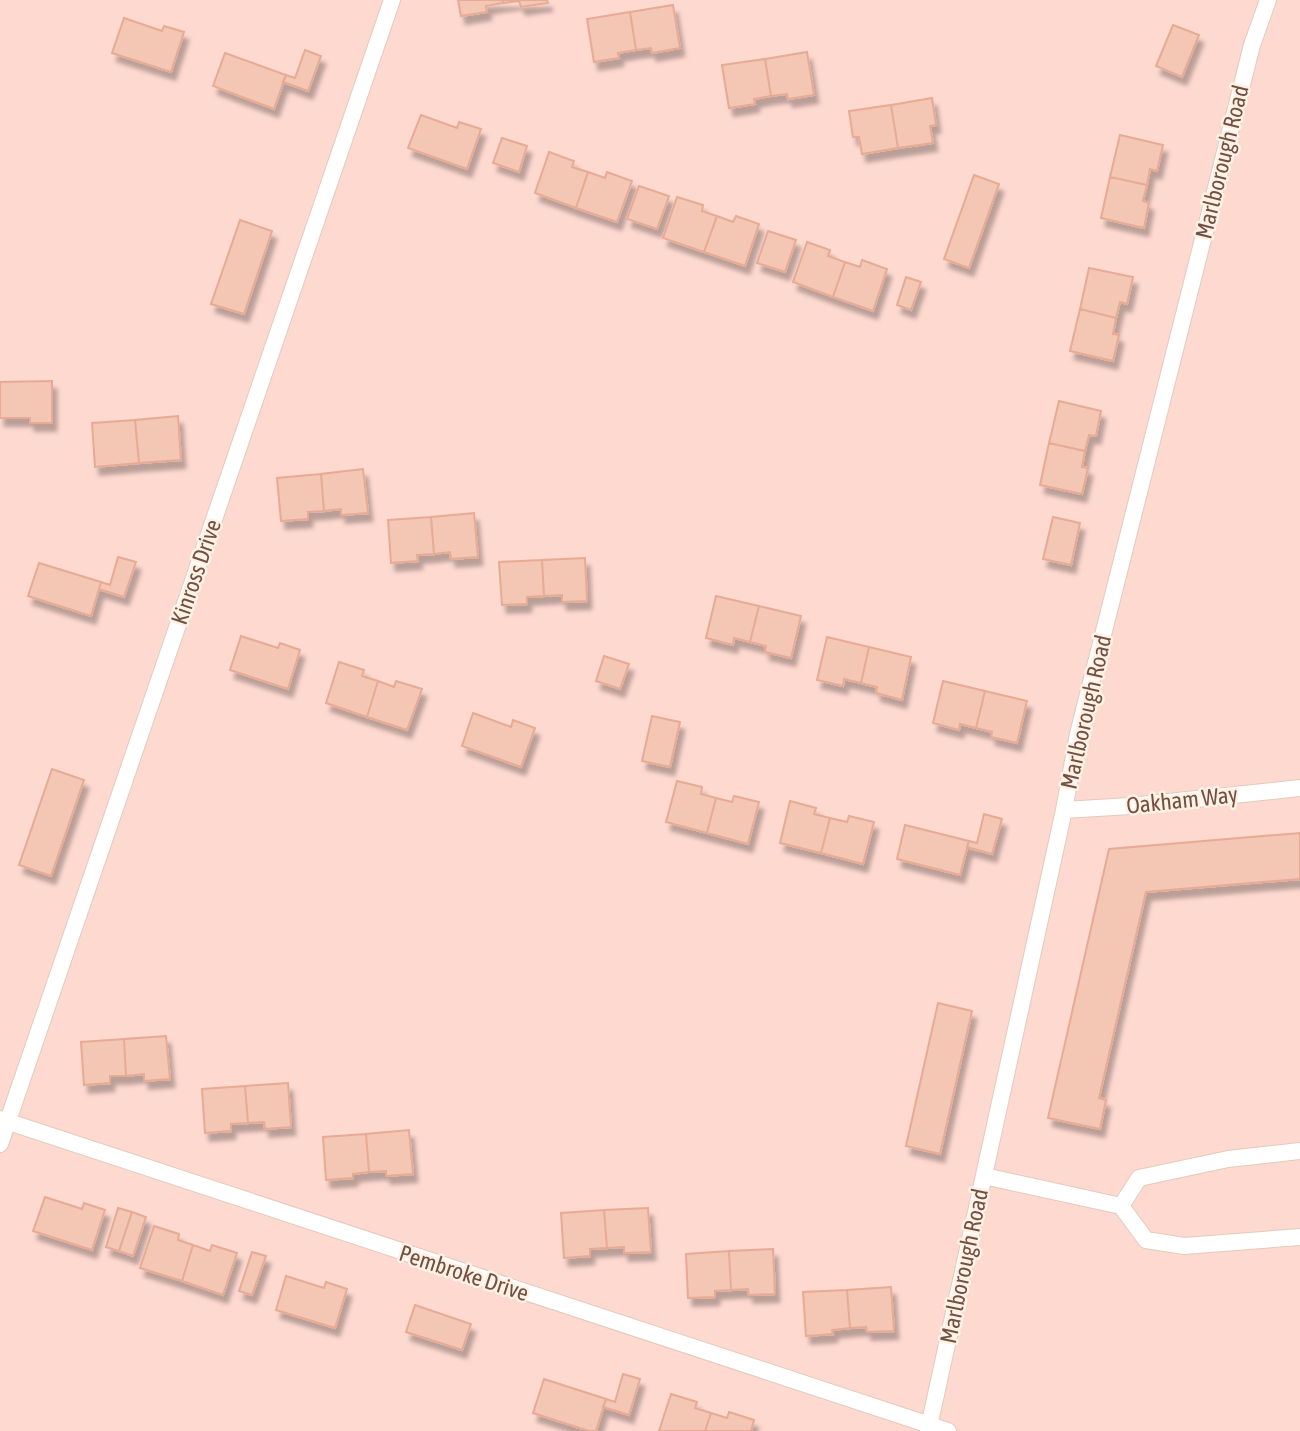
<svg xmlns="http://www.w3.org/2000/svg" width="1300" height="1431" font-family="'Asap Condensed',sans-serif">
<defs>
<filter id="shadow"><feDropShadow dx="4.5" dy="8" stdDeviation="2" flood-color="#0004"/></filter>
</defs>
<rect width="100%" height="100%" fill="#fdeddd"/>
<path fill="#fed9d0" d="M 0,0 L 1300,0 L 1300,1431 L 0,1431 Z"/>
<path fill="#f4c6b4" stroke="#e7aa93" stroke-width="2" filter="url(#shadow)" d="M 458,0 L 503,0 L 503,3 L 486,6 L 487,12 L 461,16 Z
M 503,0 L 547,0 L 548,3 L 521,7 L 519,1 L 503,3 Z
M 673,5 L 680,48 L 652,53 L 651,48 L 636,50 L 630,12 Z
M 630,12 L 636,50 L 618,53 L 619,58 L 594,62 L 587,19 Z
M 124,18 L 162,31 L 164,26 L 184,32 L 171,72 L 112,53 Z
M 1173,25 L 1199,35 L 1182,77 L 1156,66 Z
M 305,50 L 321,56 L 308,91 L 283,82 L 286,75 L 295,78 Z
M 807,52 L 814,95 L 788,99 L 787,94 L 771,96 L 765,59 Z
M 225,53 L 286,75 L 274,109 L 213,86 Z
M 765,59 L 771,96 L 754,99 L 755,104 L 729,108 L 722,65 Z
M 932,98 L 936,125 L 930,126 L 933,143 L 898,148 L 891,105 Z
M 891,105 L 898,148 L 862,154 L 859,137 L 853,137 L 849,111 Z
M 421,115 L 457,128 L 459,122 L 481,129 L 467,169 L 408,148 Z
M 1120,135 L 1163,145 L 1157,171 L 1150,169 L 1147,185 L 1110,177 Z
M 502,138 L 527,146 L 519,172 L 493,163 Z
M 549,152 L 574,161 L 572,167 L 588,172 L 576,208 L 535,193 Z
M 588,172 L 605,178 L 607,172 L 632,181 L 617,222 L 576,208 Z
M 974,175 L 999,184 L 969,268 L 944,259 Z
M 1110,177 L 1147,185 L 1143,201 L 1149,203 L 1144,228 L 1101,218 Z
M 639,186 L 669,196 L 657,229 L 627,219 Z
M 677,197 L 703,205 L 702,211 L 717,216 L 704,252 L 663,238 Z
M 717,216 L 733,222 L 736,216 L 759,224 L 745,266 L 704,252 Z
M 240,220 L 272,231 L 244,314 L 211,304 Z
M 768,231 L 796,240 L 785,272 L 757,263 Z
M 807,242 L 830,250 L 828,256 L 845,262 L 833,297 L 793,282 Z
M 862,260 L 887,269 L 873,311 L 833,297 L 845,262 L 860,267 Z
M 1089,268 L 1133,277 L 1127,304 L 1120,302 L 1116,318 L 1080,309 Z
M 906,277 L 921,282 L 911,310 L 897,305 Z
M 1080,309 L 1116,318 L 1113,334 L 1119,335 L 1113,361 L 1070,351 Z
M 52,381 L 52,423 L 30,423 L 30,418 L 0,418 L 0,382 Z
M 1059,401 L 1101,411 L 1096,436 L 1089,435 L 1085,451 L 1049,443 Z
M 178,416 L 181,460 L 139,463 L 135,420 Z
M 135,420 L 139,463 L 95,467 L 92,423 Z
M 1049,443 L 1085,451 L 1082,467 L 1088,468 L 1082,494 L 1040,485 Z
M 363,469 L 368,513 L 341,515 L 341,509 L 324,511 L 321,474 Z
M 321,474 L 324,511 L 308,512 L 308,519 L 281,521 L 277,478 Z
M 474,513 L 478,557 L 451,559 L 450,552 L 434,554 L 431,517 Z
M 431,517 L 434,554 L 417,555 L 418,561 L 391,563 L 388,520 Z
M 1053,517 L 1080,523 L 1071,565 L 1043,559 Z
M 118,557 L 136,562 L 124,597 L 99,589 L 101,582 L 110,585 Z
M 585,558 L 587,601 L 562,602 L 562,595 L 544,596 L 542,560 Z
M 542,560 L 544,596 L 527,597 L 527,604 L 502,605 L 499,562 Z
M 39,563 L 101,582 L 91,616 L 28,596 Z
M 716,596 L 759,606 L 750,642 L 734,638 L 733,645 L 706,638 Z
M 759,606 L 801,616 L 791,658 L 765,652 L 766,646 L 750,642 Z
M 241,636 L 278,648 L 280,643 L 300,650 L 288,689 L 230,670 Z
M 827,637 L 869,647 L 861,683 L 844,679 L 843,686 L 817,680 Z
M 869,647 L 911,657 L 902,700 L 876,693 L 877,687 L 861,683 Z
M 604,656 L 629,664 L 620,689 L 596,681 Z
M 339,662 L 364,670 L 362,676 L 378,681 L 367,717 L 326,703 Z
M 378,681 L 394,687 L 396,681 L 422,689 L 407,730 L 367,717 Z
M 943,681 L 985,691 L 976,728 L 960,724 L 959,730 L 933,723 Z
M 985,691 L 1027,701 L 1017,743 L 991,737 L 992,732 L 976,728 Z
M 473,713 L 511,727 L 513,720 L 535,728 L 521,767 L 462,746 Z
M 652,716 L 680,722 L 670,767 L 642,761 Z
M 52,769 L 84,780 L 51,876 L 19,865 Z
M 677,781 L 702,787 L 701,794 L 716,798 L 707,833 L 666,822 Z
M 734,796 L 759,802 L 748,844 L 707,833 L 716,798 L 732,802 Z
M 790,801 L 816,808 L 814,814 L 830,818 L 821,853 L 780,843 Z
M 984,814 L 1002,819 L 992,854 L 967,847 L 969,841 L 977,843 Z
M 849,816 L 874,822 L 863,864 L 821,853 L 830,818 L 847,822 Z
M 905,825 L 969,841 L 960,875 L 897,859 Z
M 1300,833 L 1300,879 L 1146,892 L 1099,1098 L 1106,1100 L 1100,1129 L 1048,1118 L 1109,849 Z
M 938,1003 L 972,1011 L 940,1154 L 906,1146 Z
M 166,1036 L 170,1079 L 144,1081 L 144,1074 L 126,1076 L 124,1039 Z
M 124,1039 L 126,1076 L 110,1076 L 110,1083 L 84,1085 L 81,1042 Z
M 288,1083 L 291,1127 L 265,1129 L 264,1122 L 248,1123 L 245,1086 Z
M 245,1086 L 248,1123 L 231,1124 L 231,1131 L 205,1133 L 202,1089 Z
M 409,1130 L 413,1174 L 386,1176 L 386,1171 L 369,1172 L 366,1134 Z
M 366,1134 L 369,1172 L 353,1174 L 353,1178 L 326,1180 L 323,1137 Z
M 45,1197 L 82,1209 L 84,1203 L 105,1210 L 92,1250 L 33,1231 Z
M 118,1208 L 132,1212 L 119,1251 L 106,1247 Z
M 648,1208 L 651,1252 L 624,1253 L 624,1247 L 607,1248 L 604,1210 Z
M 604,1210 L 607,1248 L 590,1249 L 590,1256 L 564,1258 L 561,1213 Z
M 132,1212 L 146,1217 L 133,1256 L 119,1251 Z
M 154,1226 L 179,1234 L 178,1240 L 193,1245 L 182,1281 L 140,1268 Z
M 193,1245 L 210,1251 L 212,1245 L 237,1253 L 223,1295 L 182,1281 Z
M 773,1249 L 775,1294 L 749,1295 L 748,1289 L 731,1290 L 729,1251 Z
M 729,1251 L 731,1290 L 715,1291 L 715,1297 L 688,1298 L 686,1254 Z
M 252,1252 L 266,1256 L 252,1295 L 239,1291 Z
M 286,1276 L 324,1288 L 326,1282 L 347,1289 L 335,1328 L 276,1310 Z
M 891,1287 L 894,1331 L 867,1332 L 866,1327 L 850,1328 L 847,1290 Z
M 847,1290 L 850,1328 L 832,1330 L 833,1334 L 806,1336 L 803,1292 Z
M 415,1305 L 471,1324 L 462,1350 L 406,1332 Z
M 623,1374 L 640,1379 L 629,1415 L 603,1407 L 606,1399 L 615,1402 Z
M 544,1379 L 606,1399 L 596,1431 L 589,1431 L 533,1413 Z
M 671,1394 L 697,1402 L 695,1408 L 711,1413 L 705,1431 L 659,1431 Z
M 729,1412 L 754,1420 L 751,1431 L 705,1431 L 711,1413 L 727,1418 Z"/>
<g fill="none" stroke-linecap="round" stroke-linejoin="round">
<defs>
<path id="service" d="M 1064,810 L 1130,806 L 1300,788
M 0,1119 L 948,1431
M 0,1144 L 392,0
M 984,1176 L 1121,1206 L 1146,1240 L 1184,1246 L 1300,1237
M 1121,1206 L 1139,1178 L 1228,1159 L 1300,1151
M 928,1431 L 1064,810 L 1078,734 L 1252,45 L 1268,0"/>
</defs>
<use href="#service" stroke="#e3cabc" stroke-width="18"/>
<use href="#service" stroke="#fff" stroke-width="16"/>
</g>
<g text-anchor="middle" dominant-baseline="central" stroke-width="5" stroke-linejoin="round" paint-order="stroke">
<g font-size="23" fill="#735045" stroke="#fff2e5">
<text transform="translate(1222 162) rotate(-76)">Marlborough Road</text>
<text transform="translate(196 572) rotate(-71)">Kinross Drive</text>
<text transform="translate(1086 712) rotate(-77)">Marlborough Road</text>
<text transform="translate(1182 800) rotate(-6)">Oakham Way</text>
<text transform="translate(964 1266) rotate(-78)">Marlborough Road</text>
<text transform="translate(464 1273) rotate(18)">Pembroke Drive</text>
</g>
</g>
</svg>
